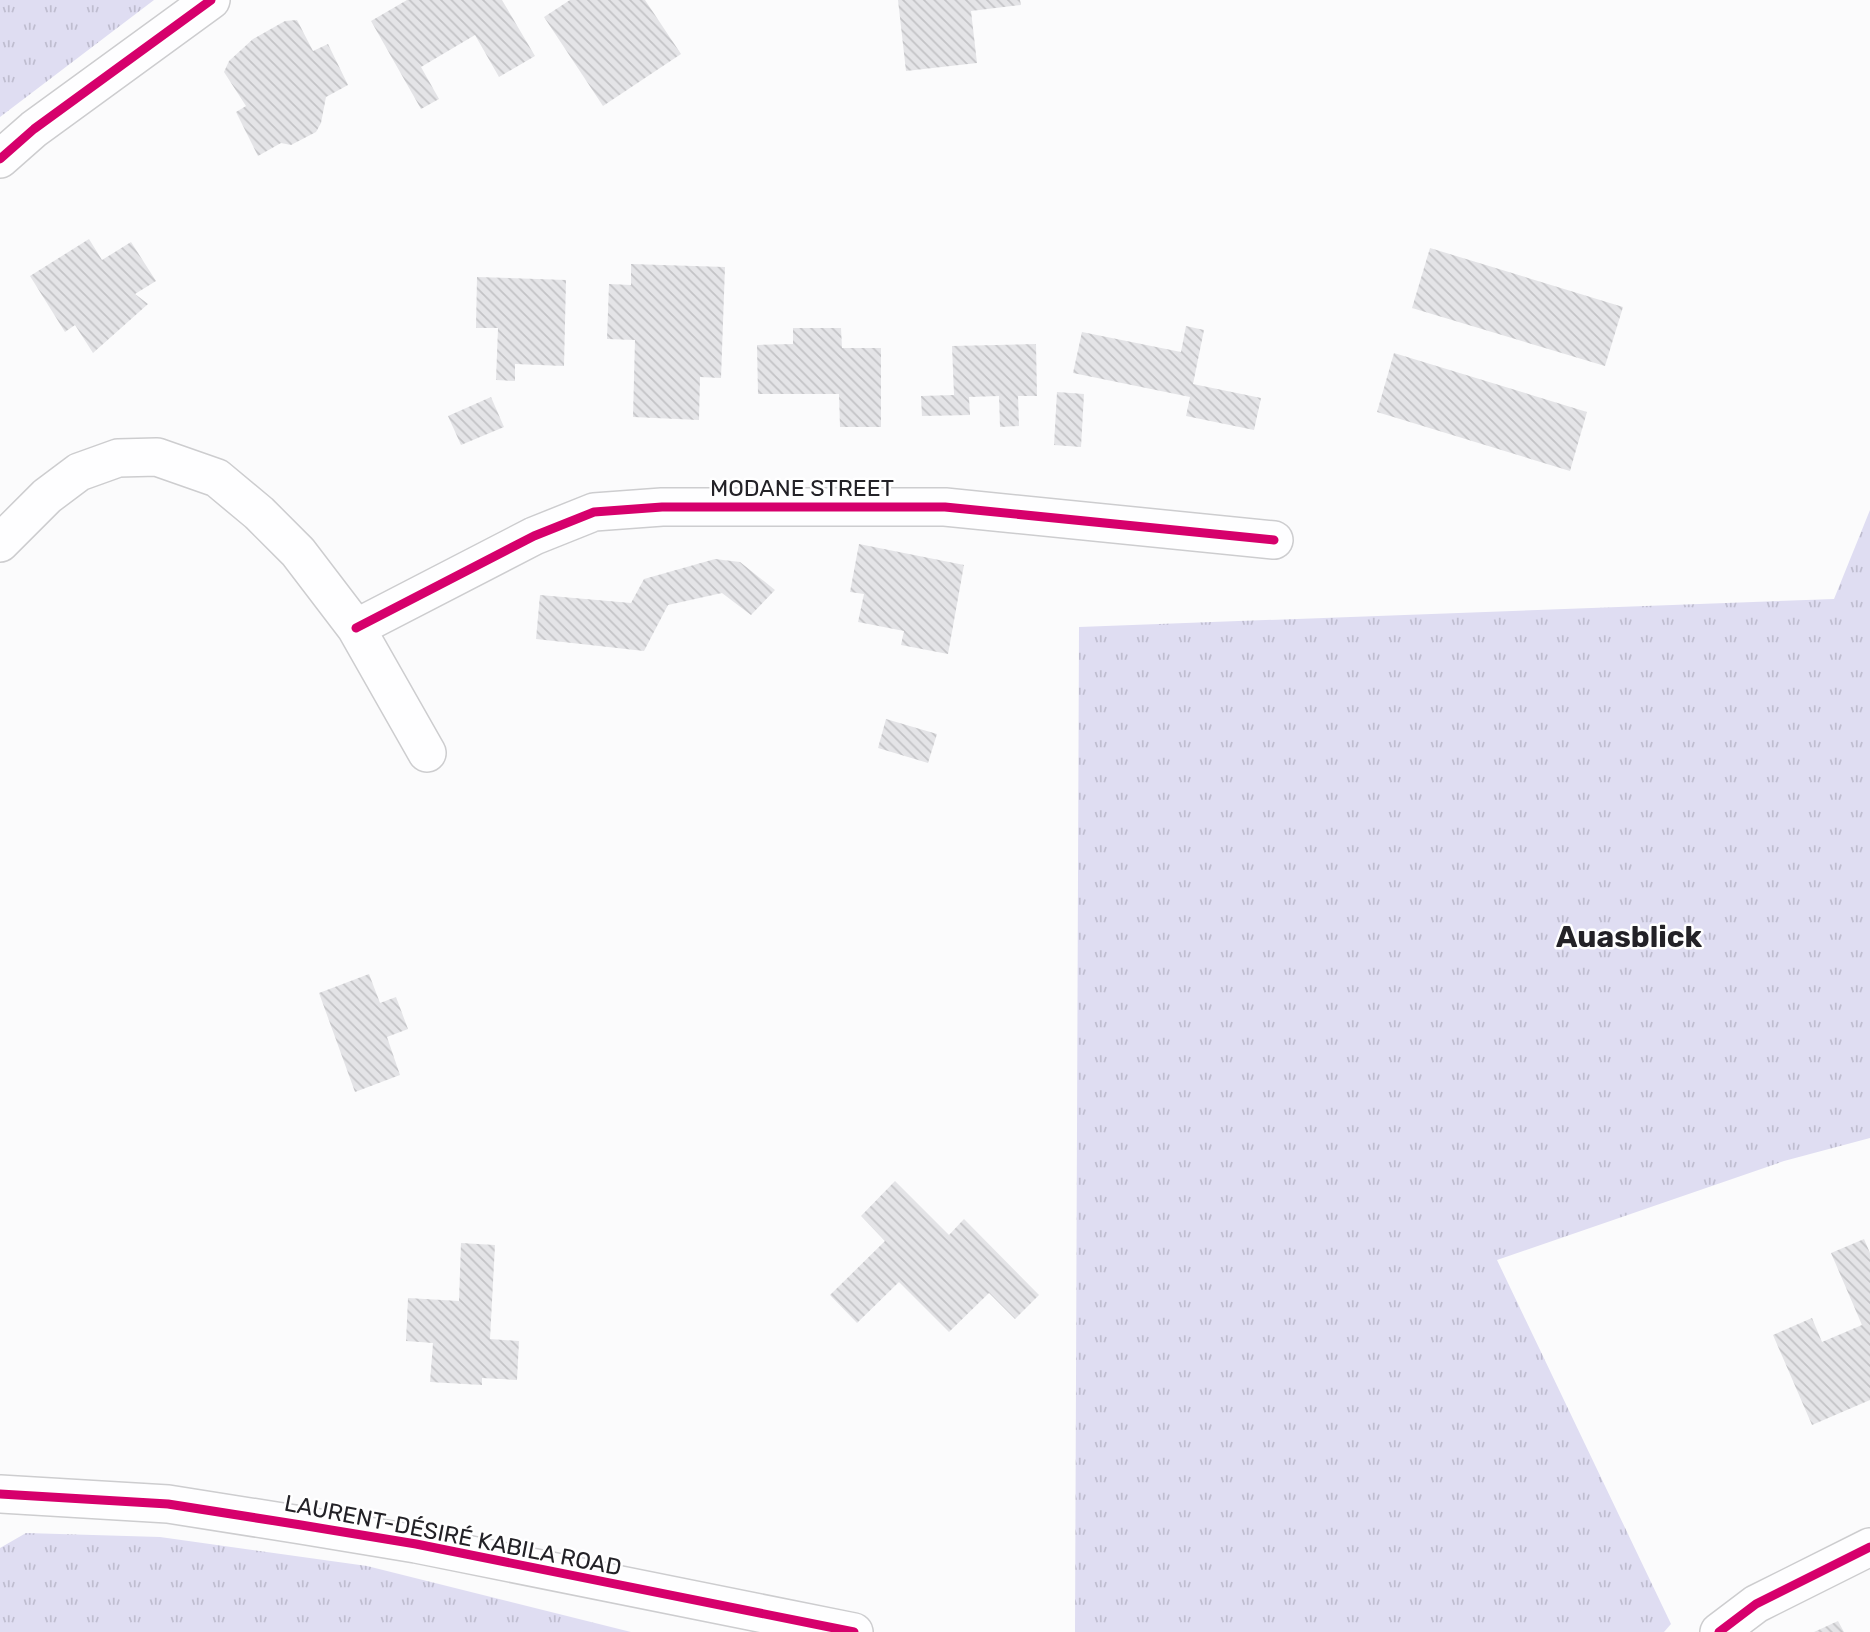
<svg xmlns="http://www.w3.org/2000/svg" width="1870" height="1632" font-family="Rubik,sans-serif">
<defs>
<pattern id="grass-tufts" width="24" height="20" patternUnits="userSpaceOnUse" patternTransform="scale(1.75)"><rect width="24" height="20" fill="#dfddf2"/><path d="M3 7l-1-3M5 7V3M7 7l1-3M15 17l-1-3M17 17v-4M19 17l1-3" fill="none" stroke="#bfbdd0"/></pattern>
<pattern id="building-back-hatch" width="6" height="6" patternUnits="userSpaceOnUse" patternTransform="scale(1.75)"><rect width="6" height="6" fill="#e4e4e7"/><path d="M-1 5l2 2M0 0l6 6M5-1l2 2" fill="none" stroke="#c3c3c6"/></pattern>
</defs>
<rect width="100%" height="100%" fill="#fbfbfc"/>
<path fill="url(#grass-tufts)" d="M 0,0 L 154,0 L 0,117 Z
M 1870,510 L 1870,1138 L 1784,1161 L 1497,1260 L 1671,1624 L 1664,1632 L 1075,1632 L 1079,627 L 1834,599 Z
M 26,1533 L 160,1537 L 367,1566 L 631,1632 L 0,1632 L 0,1548 Z"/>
<path fill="url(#building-back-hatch)" d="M 407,0 L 502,0 L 535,56 L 499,77 L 475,35 L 421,67 L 439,99 L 421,109 L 371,21 Z
M 570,0 L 645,0 L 681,54 L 603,106 L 544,17 Z
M 898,0 L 1020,0 L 1021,5 L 971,11 L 977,63 L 906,71 Z
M 297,20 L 313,51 L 328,44 L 348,85 L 326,97 L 321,123 L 316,132 L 291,145 L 281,143 L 258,156 L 236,112 L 246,106 L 224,72 L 229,61 L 253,39 L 285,21 Z
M 89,239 L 102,260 L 131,242 L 156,281 L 135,294 L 148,304 L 93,353 L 75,325 L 65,332 L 30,276 Z
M 1430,248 L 1623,307 L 1605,366 L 1412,308 Z
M 631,264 L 725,267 L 721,378 L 700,377 L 699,420 L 633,417 L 635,340 L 607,339 L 609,284 L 631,285 Z
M 477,277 L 566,280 L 564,366 L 515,364 L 515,381 L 496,380 L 498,328 L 476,328 Z
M 1186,326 L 1204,330 L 1193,384 L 1261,398 L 1254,430 L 1186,416 L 1190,397 L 1073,373 L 1082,332 L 1181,352 Z
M 793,328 L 841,328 L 842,348 L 881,348 L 881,427 L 840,427 L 839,394 L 758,394 L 757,345 L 793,344 Z
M 1036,344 L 1037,396 L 1018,396 L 1019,426 L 1000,427 L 999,396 L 969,397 L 970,415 L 922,416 L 921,396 L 954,395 L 952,346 Z
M 1394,353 L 1587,412 L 1570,471 L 1377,412 Z
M 1057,392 L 1084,394 L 1081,447 L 1054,445 Z
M 491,397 L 504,427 L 461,445 L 448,416 Z
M 859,544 L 964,565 L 948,654 L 901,645 L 904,631 L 858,622 L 864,594 L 850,592 Z
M 715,559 L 740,562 L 775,590 L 751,615 L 722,593 L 668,605 L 644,651 L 536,639 L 540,595 L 631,603 L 644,579 Z
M 886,719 L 937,734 L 928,763 L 878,748 Z
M 369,974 L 380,1003 L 396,997 L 408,1029 L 387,1037 L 400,1075 L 355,1092 L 319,993 Z
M 895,1181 L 949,1235 L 964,1219 L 1039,1295 L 1015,1319 L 989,1293 L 949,1332 L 899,1282 L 857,1323 L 830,1295 L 885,1241 L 861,1216 Z
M 1864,1239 L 1870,1253 L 1870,1400 L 1812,1425 L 1773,1335 L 1812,1318 L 1822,1342 L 1862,1325 L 1831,1253 Z
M 461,1243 L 495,1245 L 490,1339 L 519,1341 L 517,1380 L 482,1378 L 482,1385 L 430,1382 L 433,1343 L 406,1341 L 408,1298 L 459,1301 Z
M 1838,1621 L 1844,1632 L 1814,1632 Z"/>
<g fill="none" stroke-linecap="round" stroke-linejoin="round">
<defs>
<path id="minor" d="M 0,159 L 34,129 L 211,0
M 0,543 L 47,496 L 79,472 L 118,458 L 157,457 L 217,478 L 259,513 L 298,552 L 356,628 L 427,753
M 356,628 L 534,536 L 594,512 L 662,507 L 945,507 L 1274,540
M 0,1494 L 168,1504 L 301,1525 L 416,1544 L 854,1632
M 1719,1632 L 1756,1604 L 1870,1547"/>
</defs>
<use href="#minor" stroke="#cdcdcf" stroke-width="40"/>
<use href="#minor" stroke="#fefeff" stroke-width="37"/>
<defs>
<path id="cycleway" d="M 0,159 L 34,129 L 211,0
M 356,628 L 534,536 L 594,512 L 662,507 L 945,507 L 1274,540
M 0,1494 L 168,1504 L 301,1525 L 416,1544 L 854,1632
M 1719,1632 L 1756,1604 L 1870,1547"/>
</defs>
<use href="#cycleway" stroke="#fff" stroke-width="13"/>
<use href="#cycleway" stroke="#d6006c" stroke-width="9"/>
</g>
<g text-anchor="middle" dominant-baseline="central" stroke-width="5" stroke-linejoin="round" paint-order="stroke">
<g font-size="23" fill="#232227" stroke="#fff">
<text x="802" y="488">MODANE STREET</text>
<text transform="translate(453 1535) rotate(11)">LAURENT-DÉSIRÉ KABILA ROAD</text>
</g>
<g font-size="30" font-weight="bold" fill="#232227" stroke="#fff">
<text x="1629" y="937">Auasblick</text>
</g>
</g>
</svg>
